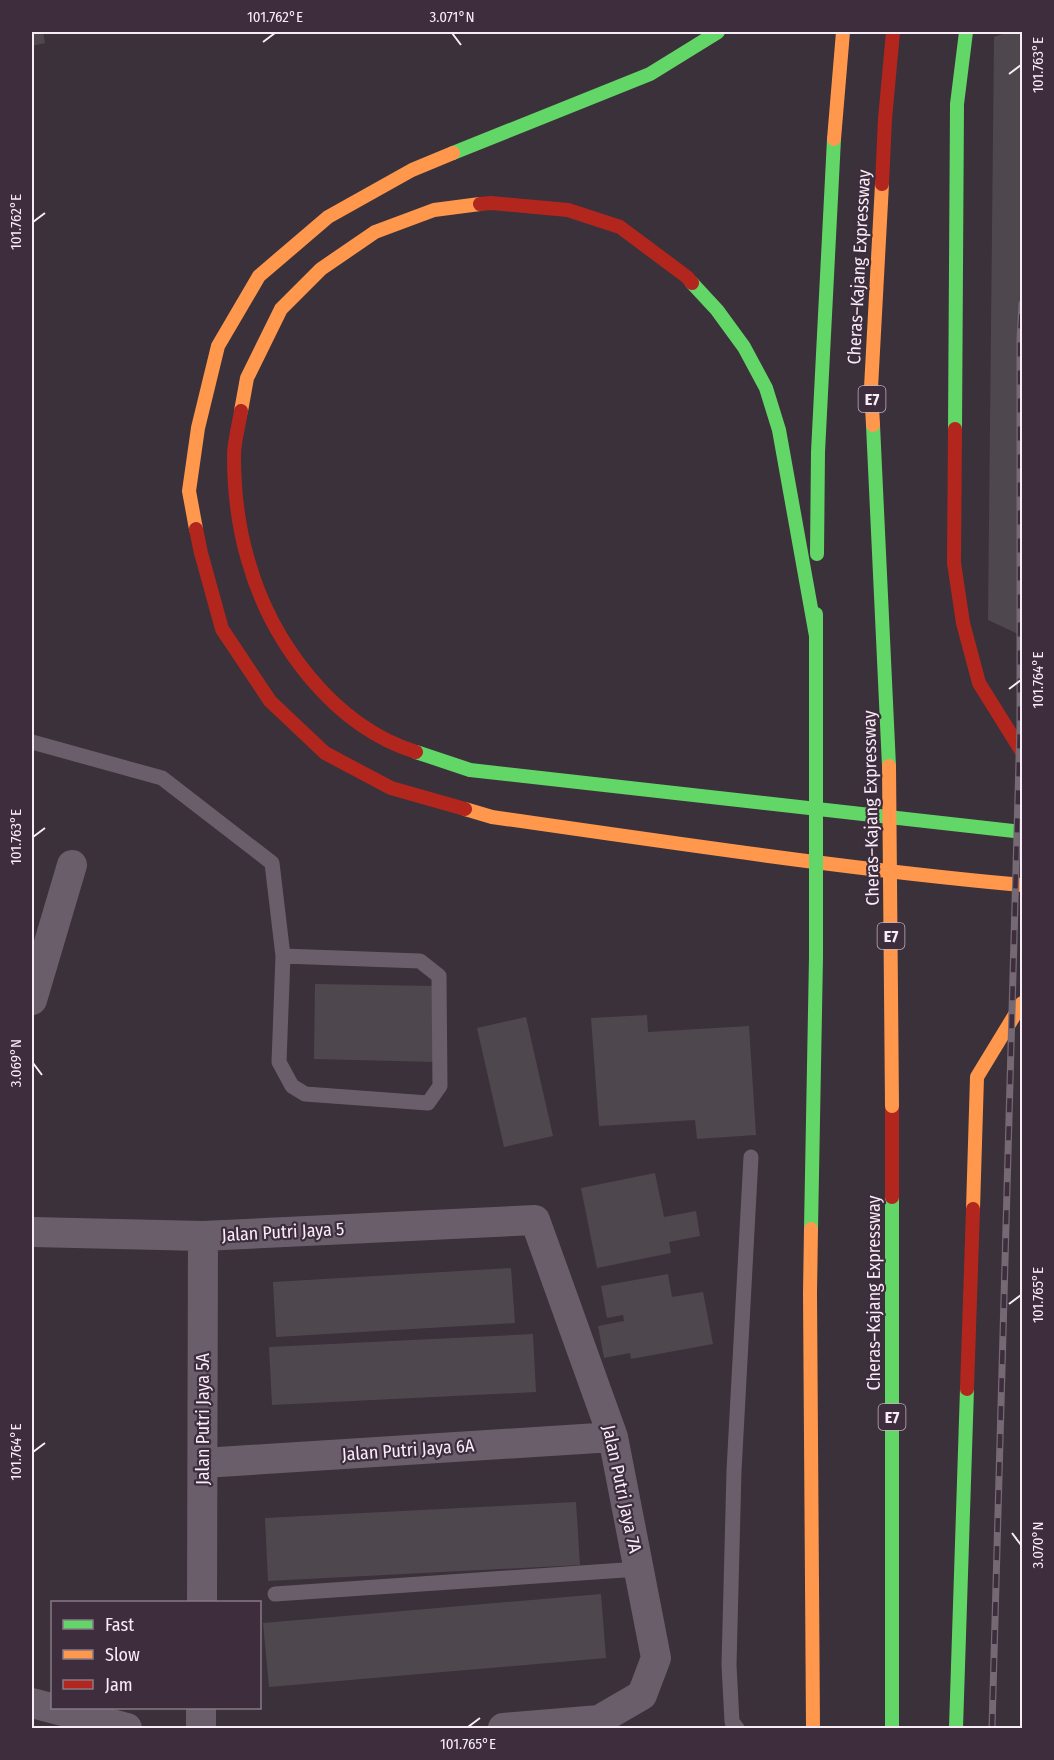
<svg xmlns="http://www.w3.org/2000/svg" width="1054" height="1760" font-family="'Fira Sans Condensed',sans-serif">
<rect width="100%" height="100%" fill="#3a313a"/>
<path fill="#4f474e" d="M 32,32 L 43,32 L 45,43 L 32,46 Z
M 1008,32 L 1022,32 L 1022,636 L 988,620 L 994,37 Z
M 315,984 L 435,986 L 435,1062 L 314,1059 Z
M 647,1015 L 648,1032 L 749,1026 L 756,1135 L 697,1139 L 695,1120 L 599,1126 L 591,1018 Z
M 526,1017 L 553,1136 L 504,1147 L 477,1028 Z
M 655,1173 L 664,1217 L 696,1211 L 700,1236 L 669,1242 L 671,1253 L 597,1268 L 581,1188 Z
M 511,1268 L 515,1323 L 276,1337 L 273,1282 Z
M 668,1274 L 672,1297 L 703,1292 L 713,1344 L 631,1359 L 630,1353 L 604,1358 L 598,1326 L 624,1321 L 623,1315 L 607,1318 L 601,1286 Z
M 533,1334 L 536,1392 L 272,1405 L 269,1347 Z
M 576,1502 L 580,1565 L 268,1581 L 265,1518 Z
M 601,1594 L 606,1658 L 269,1687 L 263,1623 Z"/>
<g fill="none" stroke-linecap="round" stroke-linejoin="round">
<path stroke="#6a5e6a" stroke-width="15" d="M 32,742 L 162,778 L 272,863 L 283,956 L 279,1062 L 292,1086 L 305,1094 L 428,1103 L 440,1086 L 439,976 L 420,961 L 283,956
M 275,1594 L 639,1569
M 737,1728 L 732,1722 L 729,1665 L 734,1471 L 751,1157"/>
<path stroke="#6a5e6a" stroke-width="30" d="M 32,1000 L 72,865
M 32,1232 L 203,1236 L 535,1220 L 613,1437 L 656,1658 L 642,1695 L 599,1720 L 503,1728
M 203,1463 L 613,1437
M 202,1602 L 203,1236
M 32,1703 L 127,1728
M 201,1728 L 201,1708"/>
<path stroke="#63d668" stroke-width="14" d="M 453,153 L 650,74 L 718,32
M 692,283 L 717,310 L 744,347 L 766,388 L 779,430 L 816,636
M 873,425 L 889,766
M 955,429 L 957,104 L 966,32
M 817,554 L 818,452 L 834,139
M 816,614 L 816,757
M 416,752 L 470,770 L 1022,832
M 892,1197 L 892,1728
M 811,1229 L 816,957
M 956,1728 L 967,1389"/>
<path stroke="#ff974d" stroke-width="14" d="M 834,139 L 843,32
M 241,411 L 247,378 L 281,309 L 321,269 L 375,232 L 434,210 L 480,204
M 873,425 L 871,388 L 882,184
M 196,529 L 189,491 L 198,428 L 218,346 L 259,276 L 328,217 L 412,170 L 453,153
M 465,809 L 492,817 C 668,842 845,869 1022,885
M 973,1209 L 977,1077 L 1022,1003
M 811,1229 L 810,1293 L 813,1728"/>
<path stroke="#b3261e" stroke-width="14" d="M 882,184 L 885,119 L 893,32
M 480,204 L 491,203 L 568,210 L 620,227 L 687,277 L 692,283
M 241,411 C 239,425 234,441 234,456 C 234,491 238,526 248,560 C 271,642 333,726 416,752
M 955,429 L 954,563 L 963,623 L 979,683 L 1022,752
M 196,529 L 201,553 L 222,629 L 270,701 L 325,753 L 391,788 L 465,809
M 892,1106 L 892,1197
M 967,1389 L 973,1209"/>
<defs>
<path id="rail" d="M 992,1728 L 1020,724 L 1020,339 L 1022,304"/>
</defs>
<use href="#rail" stroke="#756a74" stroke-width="7"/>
<use href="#rail" stroke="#3e2d3d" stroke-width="4.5" stroke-dasharray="14" stroke-linecap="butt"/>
<path stroke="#63d668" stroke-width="14" d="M 816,757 L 816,957"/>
<path stroke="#ff974d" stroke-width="14" d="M 889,766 L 892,1106"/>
</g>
<path fill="none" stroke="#f8edf7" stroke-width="2" d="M 452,33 L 461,45M 263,42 L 275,33M 1009,74 L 1021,65M 33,222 L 45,213M 1009,689 L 1021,680M 33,837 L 45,828M 33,1063 L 42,1075M 1009,1304 L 1021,1295M 33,1452 L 45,1443M 1012,1533 L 1021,1545M 468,1727 L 480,1718"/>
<g text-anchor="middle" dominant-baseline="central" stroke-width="4.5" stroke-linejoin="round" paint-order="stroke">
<g fill="#3e2d3d" stroke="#c0b3bf" stroke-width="1.5">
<rect x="858.5" y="386" width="27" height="26" rx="4.5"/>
<rect x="877.5" y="923" width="27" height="26" rx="4.5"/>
<rect x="878.5" y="1404" width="27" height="26" rx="4.5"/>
</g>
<g font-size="16" font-weight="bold" fill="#f8edf7">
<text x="872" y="399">E7</text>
<text x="891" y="936">E7</text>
<text x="892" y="1417">E7</text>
</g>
<g font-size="18" fill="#f8edf7" stroke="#3e2d3d">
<text transform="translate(859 267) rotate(-87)">Cheras–Kajang Expressway</text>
<text transform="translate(871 808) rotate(-91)">Cheras–Kajang Expressway</text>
<text transform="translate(283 1232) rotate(-3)">Jalan Putri Jaya 5</text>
<text transform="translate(874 1293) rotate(-90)">Cheras–Kajang Expressway</text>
<text transform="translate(203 1419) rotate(-90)">Jalan Putri Jaya 5A</text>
<text transform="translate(408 1450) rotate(-4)">Jalan Putri Jaya 6A</text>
<text transform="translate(622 1489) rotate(78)">Jalan Putri Jaya 7A</text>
</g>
</g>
<rect width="1054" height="1760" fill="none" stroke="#3e2d3d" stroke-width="66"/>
<rect x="51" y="1601" width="210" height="108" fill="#3e2d3d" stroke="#887a87" stroke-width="1.5"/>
<rect x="63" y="1620" width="30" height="9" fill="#63d668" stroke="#887a87" stroke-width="1.5"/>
<text x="105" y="1631" font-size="18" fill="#f8edf7">Fast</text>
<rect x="63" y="1650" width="30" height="9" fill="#ff974d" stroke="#887a87" stroke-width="1.5"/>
<text x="105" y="1661" font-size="18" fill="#f8edf7">Slow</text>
<rect x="63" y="1680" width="30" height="9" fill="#b3261e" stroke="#887a87" stroke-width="1.5"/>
<text x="105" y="1691" font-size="18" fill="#f8edf7">Jam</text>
<rect x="33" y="33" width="988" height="1694" fill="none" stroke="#f8edf7" stroke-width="2"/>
<g font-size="15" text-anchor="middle" fill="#f8edf7">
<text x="275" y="22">101.762°E</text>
<text x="452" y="22">3.071°N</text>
<text transform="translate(1038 65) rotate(-90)" y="5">101.763°E</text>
<text transform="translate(16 222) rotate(-90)" y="5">101.762°E</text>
<text transform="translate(1038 680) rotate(-90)" y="5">101.764°E</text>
<text transform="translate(16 837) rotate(-90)" y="5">101.763°E</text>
<text transform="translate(16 1063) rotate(-90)" y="5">3.069°N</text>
<text transform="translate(1038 1295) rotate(-90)" y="5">101.765°E</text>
<text transform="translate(16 1452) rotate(-90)" y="5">101.764°E</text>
<text transform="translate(1038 1545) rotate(-90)" y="5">3.070°N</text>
<text x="468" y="1749">101.765°E</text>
</g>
</svg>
